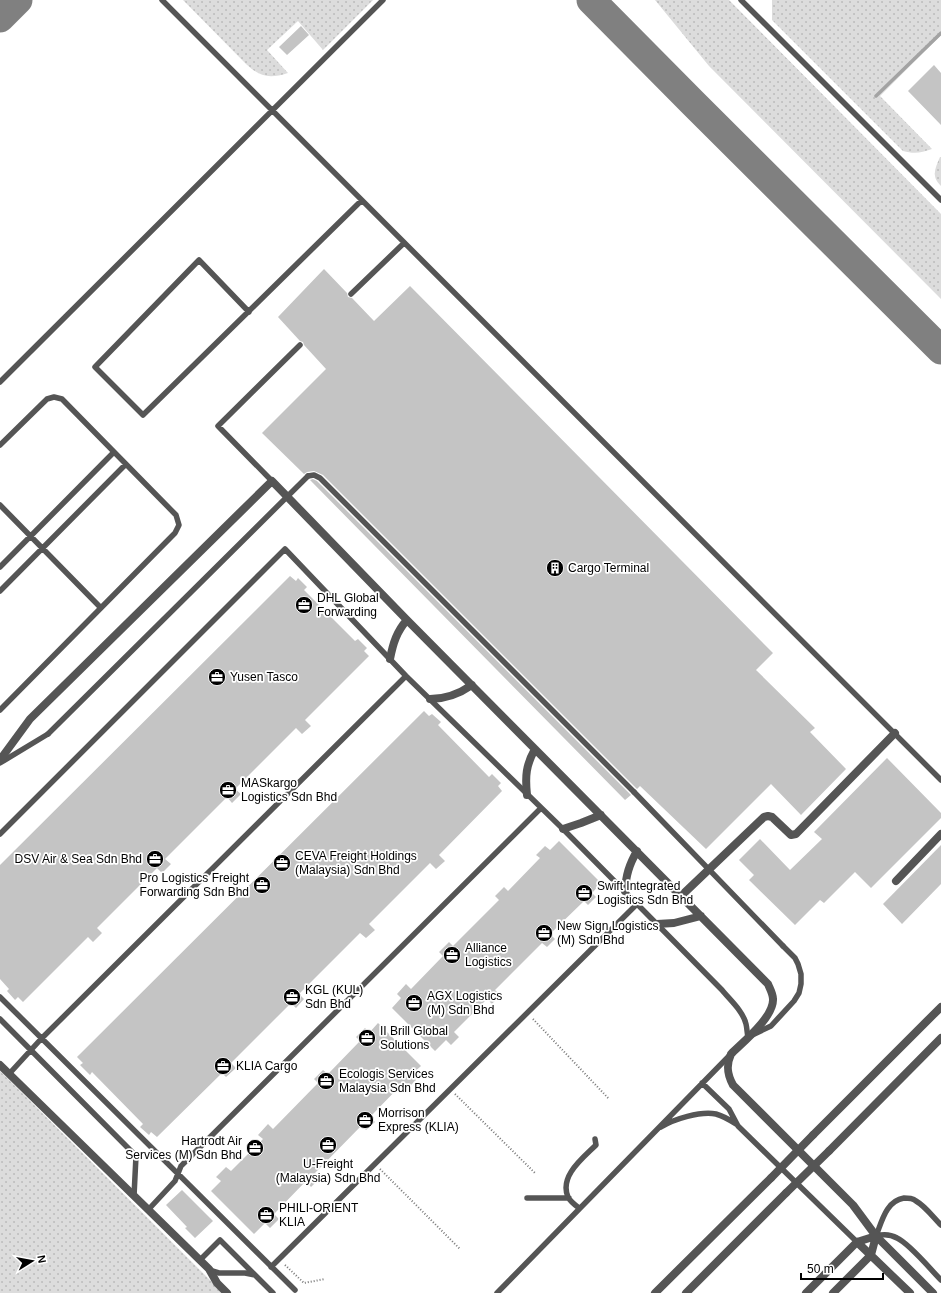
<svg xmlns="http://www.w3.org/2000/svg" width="941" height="1293" font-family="Arial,sans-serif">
<defs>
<pattern id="grass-dots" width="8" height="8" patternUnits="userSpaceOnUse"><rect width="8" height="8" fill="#dcdcdc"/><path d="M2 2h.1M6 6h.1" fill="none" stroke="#bbb" stroke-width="1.8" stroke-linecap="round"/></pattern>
</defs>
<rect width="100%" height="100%" fill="#fff"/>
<path fill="url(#grass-dots)" d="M 183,0 L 373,0 L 323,50 L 298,21 L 267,50 L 288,73 C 269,79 260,77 246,64 Z
M 655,0 L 729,0 L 941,214 L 941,299 L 709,66 Z
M 772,0 L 941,0 L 941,35 L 880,96 L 932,149 C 921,153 914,154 903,151 L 772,20 Z
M 940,157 L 941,157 L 941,186 C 931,177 935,168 940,157 Z
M 0,1071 L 223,1293 L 0,1293 Z"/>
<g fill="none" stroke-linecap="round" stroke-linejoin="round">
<path stroke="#a3a3a3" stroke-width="3.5" d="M 876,96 L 941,33"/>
<path stroke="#808080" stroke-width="29" d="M 591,0 L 693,103 L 941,350
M 0,18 L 18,0"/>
</g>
<path fill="#c4c4c4" d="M 301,26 L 309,35 L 287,55 L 279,47 Z
M 934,65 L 941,73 L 941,125 L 908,91 Z
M 324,269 L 347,293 L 348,297 L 352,298 L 374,321 L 410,286 L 773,653 L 756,670 L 815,728 L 810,732 L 846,769 L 801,815 L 771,784 L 706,849 L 640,786 L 637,789 L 323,475 L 314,471 L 307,472 L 304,474 L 262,433 L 326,369 L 304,345 L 303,342 L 300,341 L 278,317 Z
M 313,479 L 317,481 L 631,795 L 625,800 L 310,480 Z
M 290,576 L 296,581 L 298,578 L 307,587 L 304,590 L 355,641 L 358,639 L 367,648 L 364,651 L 369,656 L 305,720 L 311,726 L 302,734 L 296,728 L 235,789 L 241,794 L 232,803 L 227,797 L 165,859 L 171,864 L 162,873 L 157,868 L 97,928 L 102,933 L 93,942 L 88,937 L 23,1002 L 18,997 L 15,1000 L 7,991 L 9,989 L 0,979 L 0,865 Z
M 424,711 L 429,716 L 432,714 L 441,722 L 438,725 L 489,777 L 492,774 L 501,783 L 498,786 L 502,791 L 439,855 L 445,861 L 436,869 L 430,863 L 369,924 L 375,930 L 366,938 L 360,933 L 299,994 L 304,999 L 296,1008 L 291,1003 L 231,1063 L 236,1068 L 226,1077 L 222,1073 L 157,1137 L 151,1132 L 149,1135 L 140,1127 L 143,1124 L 92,1072 L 90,1075 L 80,1065 L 83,1063 L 77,1057 Z
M 887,758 L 941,813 L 941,818 L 871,888 L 855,872 L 824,903 L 820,900 L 795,925 L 749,880 L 754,875 L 739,860 L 760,839 L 790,870 L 822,839 L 814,832 Z
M 559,841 L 601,883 L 592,893 L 596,897 L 588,905 L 584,901 L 550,934 L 555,939 L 547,947 L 542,943 L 495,990 L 500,995 L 492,1004 L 487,999 L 454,1032 L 459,1037 L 451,1045 L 446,1040 L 435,1051 L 392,1008 L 401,998 L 397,994 L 406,984 L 411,989 L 443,956 L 439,952 L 449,942 L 453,946 L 499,900 L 495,896 L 504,887 L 508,891 L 540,858 L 536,855 L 545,846 L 550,850 Z
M 941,845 L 941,884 L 902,924 L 883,904 Z
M 378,1023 L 421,1066 L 411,1075 L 416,1080 L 408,1088 L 403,1083 L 370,1117 L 375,1122 L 366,1130 L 362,1125 L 315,1173 L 320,1178 L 311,1187 L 306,1181 L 274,1214 L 279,1219 L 270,1228 L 265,1223 L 254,1234 L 211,1191 L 221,1181 L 216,1177 L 226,1167 L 231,1171 L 263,1139 L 258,1135 L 268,1124 L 273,1129 L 318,1083 L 314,1079 L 323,1070 L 328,1074 L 360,1041 L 356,1037 L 365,1028 L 369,1033 Z
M 182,1190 L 213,1221 L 195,1238 L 185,1228 L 187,1227 L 166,1205 Z"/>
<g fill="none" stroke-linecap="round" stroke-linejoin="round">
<path stroke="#777" stroke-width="2" stroke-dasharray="1 2" stroke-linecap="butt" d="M 533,1019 L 609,1099
M 455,1094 L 535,1173
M 380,1169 L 460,1249
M 285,1265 L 304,1283 L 325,1279"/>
<path stroke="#555" stroke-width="5.5" d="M 162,0 L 941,780
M 741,0 L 941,200
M 351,294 L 404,243
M 249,312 L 199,260 L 95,367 L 143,415 L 361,201
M 0,382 L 383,0
M 0,445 L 47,399 L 54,397 L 62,399 L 176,515 L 179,525 L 175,533 L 0,710
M 308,476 L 314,475 L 320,478 L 634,792
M 272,481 L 218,426 L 300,345
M 0,505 L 101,608
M 0,567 L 114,452
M 0,591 L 126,464
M 0,763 L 48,734
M 0,834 L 285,549 L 406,676 L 563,829 L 722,990 C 730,1000 743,1011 746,1024 C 747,1028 747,1033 748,1037 L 771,1026 L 794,1001 L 799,993 L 801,984 L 801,974 L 798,964 L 795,958 L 783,946
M 0,997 L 295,1290
M 0,1019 L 136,1156 L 134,1196
M 9,1074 L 41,1039 L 406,676
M 702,1083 L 729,1109 L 738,1126 L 857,1242
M 661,1127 C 674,1119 700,1111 716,1114 C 723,1116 730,1120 736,1124
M 527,1198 L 569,1198
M 579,1208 C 575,1205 570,1201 568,1197 C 559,1176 583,1158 596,1145 L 595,1139
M 148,1210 L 175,1181 L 181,1166 L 541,808
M 876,1236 C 882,1221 886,1201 904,1198 C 909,1198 913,1198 916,1201 C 925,1206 933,1217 941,1225
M 876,1236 C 883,1234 890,1234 897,1238 C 910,1244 930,1269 941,1280
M 200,1260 L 220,1240 L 255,1275
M 271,1267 L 637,904
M 209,1270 L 219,1273 L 245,1273 L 255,1275 L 273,1293
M 497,1293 L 729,1056"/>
<path stroke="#555" stroke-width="8" d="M 390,659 C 393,643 397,631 407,620
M 430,699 C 446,699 459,694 472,685
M 0,760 L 30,719 L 272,481 L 407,620 L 768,984 C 770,989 773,994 773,999 C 774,1017 743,1042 731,1054 C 726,1065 727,1074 733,1085 L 853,1205 L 876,1236 L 933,1293
M 527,795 C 525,776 526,765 535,749
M 563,829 L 581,823 L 601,815
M 896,881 L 941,834
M 625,891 C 626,875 629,865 637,851
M 681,896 L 764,817 L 768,816 L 772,817 L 791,835 L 796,834 L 895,733
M 657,924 L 674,923 L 701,916
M 0,1065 L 209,1269 L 217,1283 L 227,1293
M 813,1135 L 941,1007
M 829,1151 L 941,1038
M 857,1242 L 910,1293
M 655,1293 L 771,1178
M 686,1293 L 786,1193
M 806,1293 L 857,1242 L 876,1236
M 833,1293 L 871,1255 L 876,1236"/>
<path stroke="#555" stroke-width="5.5" d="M 48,734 L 308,476
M 634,792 L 783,946"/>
<path stroke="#555" stroke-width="8" d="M 771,1178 L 813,1135
M 786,1193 L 829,1151"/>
</g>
<defs>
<symbol id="building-disc" viewBox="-11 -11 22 22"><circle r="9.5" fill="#000" stroke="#fff"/><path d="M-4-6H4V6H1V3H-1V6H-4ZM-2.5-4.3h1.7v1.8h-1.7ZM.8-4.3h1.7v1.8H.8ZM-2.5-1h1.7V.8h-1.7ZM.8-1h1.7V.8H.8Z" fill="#fff"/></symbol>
<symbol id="office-disc" viewBox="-11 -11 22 22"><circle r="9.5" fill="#000" stroke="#fff"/><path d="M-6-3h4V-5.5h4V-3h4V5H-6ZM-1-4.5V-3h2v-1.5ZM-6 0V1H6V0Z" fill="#fff"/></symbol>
</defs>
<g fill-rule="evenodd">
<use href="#building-disc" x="545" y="558" width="20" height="20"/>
<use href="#office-disc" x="294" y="595" width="20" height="20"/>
<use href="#office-disc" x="207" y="667" width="20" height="20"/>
<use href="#office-disc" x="218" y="780" width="20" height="20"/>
<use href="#office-disc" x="145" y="849" width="20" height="20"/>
<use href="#office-disc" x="272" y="853" width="20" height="20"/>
<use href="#office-disc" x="252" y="875" width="20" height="20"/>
<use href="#office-disc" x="574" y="883" width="20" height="20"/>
<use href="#office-disc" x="534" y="923" width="20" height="20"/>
<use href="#office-disc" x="442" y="945" width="20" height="20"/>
<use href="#office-disc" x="282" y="987" width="20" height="20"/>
<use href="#office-disc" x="404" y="993" width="20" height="20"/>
<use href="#office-disc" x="357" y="1028" width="20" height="20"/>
<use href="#office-disc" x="213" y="1056" width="20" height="20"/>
<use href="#office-disc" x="316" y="1071" width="20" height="20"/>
<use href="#office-disc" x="355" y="1110" width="20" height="20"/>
<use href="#office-disc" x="318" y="1135" width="20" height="20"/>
<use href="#office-disc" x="245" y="1138" width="20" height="20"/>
<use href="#office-disc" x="256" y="1205" width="20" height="20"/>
</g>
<g text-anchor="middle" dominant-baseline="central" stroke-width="3.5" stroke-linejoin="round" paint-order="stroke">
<g font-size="12" fill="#000" stroke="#fff" text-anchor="start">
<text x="568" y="568">Cargo Terminal</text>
<text x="317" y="598">DHL Global<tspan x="317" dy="14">Forwarding</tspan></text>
<text x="230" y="677">Yusen Tasco</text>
<text x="241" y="783">MASkargo<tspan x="241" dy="14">Logistics Sdn Bhd</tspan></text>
<text x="295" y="856">CEVA Freight Holdings<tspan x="295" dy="14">(Malaysia) Sdn Bhd</tspan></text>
<text x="142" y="859" text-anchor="end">DSV Air &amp; Sea Sdn Bhd</text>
<text x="249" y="878" text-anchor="end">Pro Logistics Freight<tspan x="249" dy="14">Forwarding Sdn Bhd</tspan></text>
<text x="597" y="886">Swift Integrated<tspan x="597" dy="14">Logistics Sdn Bhd</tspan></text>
<text x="557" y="926">New Sign Logistics<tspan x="557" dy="14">(M) Sdn Bhd</tspan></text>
<text x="465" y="948">Alliance<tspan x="465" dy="14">Logistics</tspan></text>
<text x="305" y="990">KGL (KUL)<tspan x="305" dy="14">Sdn Bhd</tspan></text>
<text x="427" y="996">AGX Logistics<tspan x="427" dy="14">(M) Sdn Bhd</tspan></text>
<text x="380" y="1031">II Brill Global<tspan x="380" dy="14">Solutions</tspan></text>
<text x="236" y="1066">KLIA Cargo</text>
<text x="339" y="1074">Ecologis Services<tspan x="339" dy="14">Malaysia Sdn Bhd</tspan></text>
<text x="378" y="1113">Morrison<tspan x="378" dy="14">Express (KLIA)</tspan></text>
<text x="242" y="1141" text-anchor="end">Hartrodt Air<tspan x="242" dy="14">Services (M) Sdn Bhd</tspan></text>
<text x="328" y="1164" text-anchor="middle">U-Freight<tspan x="328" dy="14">(Malaysia) Sdn Bhd</tspan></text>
<text x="279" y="1208">PHILI-ORIENT<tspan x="279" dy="14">KLIA</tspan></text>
</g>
</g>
<g transform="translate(32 1261) rotate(79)" stroke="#ffffff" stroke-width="3" paint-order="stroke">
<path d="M0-3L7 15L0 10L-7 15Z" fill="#000000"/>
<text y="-6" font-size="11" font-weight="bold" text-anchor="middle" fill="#000000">N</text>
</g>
<path d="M801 1273v6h82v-6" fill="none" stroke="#000000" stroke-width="2"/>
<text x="807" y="1273" font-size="12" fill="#000000" stroke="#ffffff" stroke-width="3" paint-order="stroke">50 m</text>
</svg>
